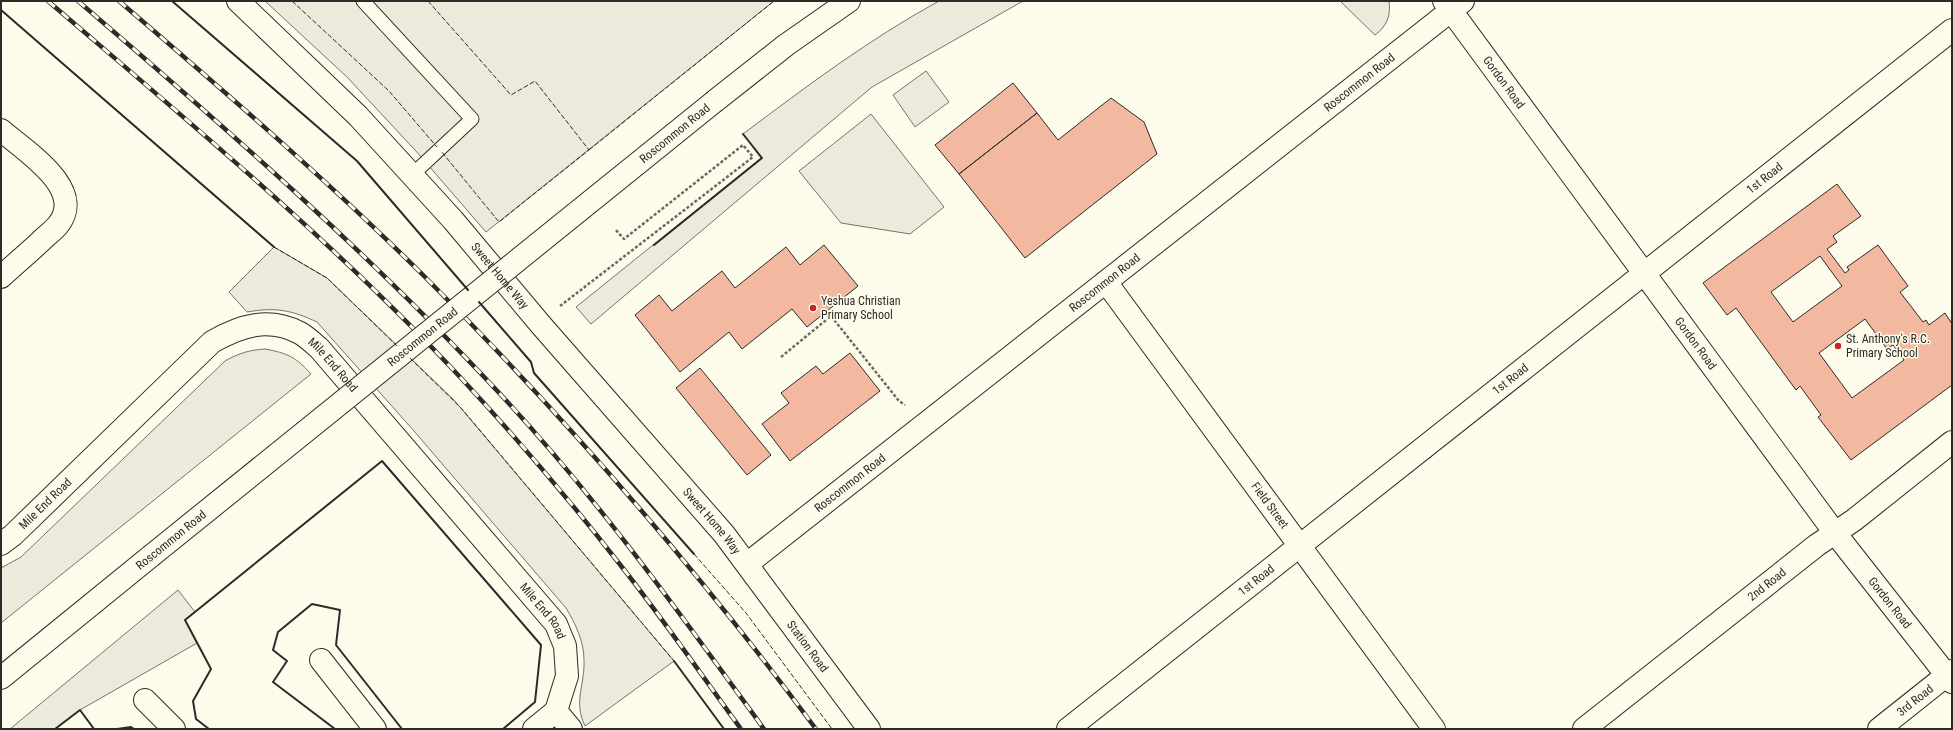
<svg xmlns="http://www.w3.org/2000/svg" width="1953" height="730" font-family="'Roboto Condensed',sans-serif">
<rect width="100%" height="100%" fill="#fdfbea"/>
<path fill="#ecebdb" stroke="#74746e" d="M 265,1 L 774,1 L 486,232 L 415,150 L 347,77 Z
M 939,1 L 1023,1 L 872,87 L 591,324 L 576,307 L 761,158 L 743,134 C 807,86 868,40 939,1 Z
M 1340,1 L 1389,1 C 1391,16 1387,26 1375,35 Z
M 926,71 L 949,102 L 915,127 L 893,95 Z
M 871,114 L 944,207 L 910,234 L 841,223 L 799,171 Z
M 274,247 L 327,278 L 454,400 L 674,661 L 585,726 C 573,701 585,686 584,660 C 584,641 575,623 566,608 L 414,431 L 317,322 C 291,310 276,307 247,312 L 229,292 Z
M 265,349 C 287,353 296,357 311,374 L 1,623 L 1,568 L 21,557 L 225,361 C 239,353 250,350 265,349 Z
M 178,590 L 195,612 L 185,620 L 197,643 L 80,710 L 55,729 L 10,729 Z"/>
<path fill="#f2b8a0" stroke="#2b2b2b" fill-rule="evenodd" d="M 1013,83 L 1037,113 L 959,174 L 935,145 Z
M 1111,98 L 1144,122 L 1157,154 L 1025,258 L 959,174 L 1037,113 L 1058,140 Z
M 1837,184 L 1861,216 L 1833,236 L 1837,242 L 1827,249 L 1845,273 L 1849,270 L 1847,267 L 1878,245 L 1908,286 L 1900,292 L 1923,322 L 1926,320 L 1929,325 L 1945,313 L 1952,324 L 1952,385 L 1851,460 L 1818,417 L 1821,415 L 1800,386 L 1796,390 L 1736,308 L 1727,315 L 1703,283 ZM 1820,256 L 1842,286 L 1793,322 L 1771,292 ZM 1865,319 L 1887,349 L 1893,345 L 1904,360 L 1852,398 L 1819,353 Z
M 824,245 L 858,286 L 807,327 L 792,309 L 742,349 L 729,332 L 680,372 L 635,315 L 659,295 L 672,311 L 722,271 L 735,288 L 786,247 L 800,265 Z
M 850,353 L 880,391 L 790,461 L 762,424 L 789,403 L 781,393 L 816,366 L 823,374 Z
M 700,368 L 771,455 L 747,475 L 676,388 Z"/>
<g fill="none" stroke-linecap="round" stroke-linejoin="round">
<defs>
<path id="lane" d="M 363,1 L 472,119 L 412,175"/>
<g id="street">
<path id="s1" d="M 238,1 L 358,116 L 453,220 L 541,325 L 724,534 L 869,729"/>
<path id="s2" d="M 1444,1 L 1835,533 L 1952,682"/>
<path d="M 1,130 C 25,151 87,189 58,225 C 53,231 46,236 40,242 C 27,254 14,265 1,277"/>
<path id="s3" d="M 1106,282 L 1434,729"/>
<path id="s4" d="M 1,544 L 13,535 L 212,342 C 241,325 269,317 300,333 C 307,337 313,343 319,348 L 556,624 L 565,646 L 567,676 L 556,711"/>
<path id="s5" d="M 747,564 L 1463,1"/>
<path d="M 321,660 L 375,729"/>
<path d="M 145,700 L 174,729"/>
<path d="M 556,711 L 571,729"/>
<path d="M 534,729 L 556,711"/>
<path id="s6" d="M 1068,729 L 1952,30"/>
<path id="s7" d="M 1584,729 L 1817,545 L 1854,520 L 1952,442"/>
<path id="s8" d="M 1879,729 L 1952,671"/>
</g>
<path id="secondary" d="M 715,101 L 786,45 L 849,1
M 1,678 L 151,556"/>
</defs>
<use href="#lane" stroke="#2b2b2b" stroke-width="15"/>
<use href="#street" stroke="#2b2b2b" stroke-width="24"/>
<use href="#secondary" stroke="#2b2b2b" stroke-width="24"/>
<path stroke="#6a6964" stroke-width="2.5" stroke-dasharray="3 2" stroke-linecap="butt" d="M 560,306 L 753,157 L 743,145 L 624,239 L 615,229
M 781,357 L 831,316 L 899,401 L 905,405"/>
<use href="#lane" stroke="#fdfbea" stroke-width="13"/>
<use href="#street" stroke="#fdfbea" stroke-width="22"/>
<use href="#secondary" stroke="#fdfbea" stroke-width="22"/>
<defs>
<path id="rail" d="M 48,1 C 189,122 333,241 460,377 C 515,436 568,498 618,562 C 661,616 700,673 741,729
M 78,1 C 225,127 370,254 502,396 C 598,499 681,615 764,729
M 119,1 C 223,90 327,180 424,276 C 565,417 697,569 816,729"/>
</defs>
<use href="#rail" stroke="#2b2b2b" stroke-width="4.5"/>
<use href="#rail" stroke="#fdfbea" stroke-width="3" stroke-dasharray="9" stroke-linecap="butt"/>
<defs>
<g id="secondary-bridge">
<path id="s9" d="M 151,556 L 715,101"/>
</g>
</defs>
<use href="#secondary-bridge" stroke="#2b2b2b" stroke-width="24" stroke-linecap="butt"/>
<use href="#secondary-bridge" stroke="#fdfbea" stroke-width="22"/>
<path stroke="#2b2b2b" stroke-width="1" stroke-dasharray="5 2" stroke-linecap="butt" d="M 292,1 L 389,91 L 437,147
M 428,1 L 511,95 L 535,81 L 589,150 L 499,222 L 441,151
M 589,150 L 774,1
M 274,247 L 327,278 L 398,347
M 410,358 L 462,409 L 674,661
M 694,554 L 746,613 L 832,729"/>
<path stroke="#2b2b2b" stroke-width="2" d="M 172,1 L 357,161 L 468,290
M 1,10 L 274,247
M 654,245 L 762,158 L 743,134
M 479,302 L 531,362 L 534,373 L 694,554
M 674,661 L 724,729
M 55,729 L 80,710 L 94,729
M 117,729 L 131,727 L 134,729
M 209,729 L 196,719 L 193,701 L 211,669 L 185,620 L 382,461 L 541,645 L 535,702 L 503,729
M 335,729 L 273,682 L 287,661 L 273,650 L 278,632 L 312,604 L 340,610 L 336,645 L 402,729
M 352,729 L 355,729"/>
</g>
<g fill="#c62828" stroke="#fdfbea" stroke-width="1.5">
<circle cx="813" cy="308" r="4"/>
<circle cx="1838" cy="346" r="4"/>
</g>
<g text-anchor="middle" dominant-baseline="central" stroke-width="3" stroke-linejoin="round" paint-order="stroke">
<g font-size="12" fill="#2b2b2b" stroke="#fdfbea">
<text stroke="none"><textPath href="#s5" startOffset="779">Roscommon Road</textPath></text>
<text stroke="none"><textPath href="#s2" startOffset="101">Gordon Road</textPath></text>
<text stroke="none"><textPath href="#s9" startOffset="673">Roscommon Road</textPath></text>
<text stroke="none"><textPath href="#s6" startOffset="888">1st Road</textPath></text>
<text stroke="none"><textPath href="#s1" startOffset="380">Sweet Home Way</textPath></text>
<text stroke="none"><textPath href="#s5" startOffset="455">Roscommon Road</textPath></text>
<text stroke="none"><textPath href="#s9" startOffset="349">Roscommon Road</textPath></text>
<text stroke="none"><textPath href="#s2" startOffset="425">Gordon Road</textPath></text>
<text stroke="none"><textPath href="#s4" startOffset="431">Mile End Road</textPath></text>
<text stroke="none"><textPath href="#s6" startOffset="564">1st Road</textPath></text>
<text stroke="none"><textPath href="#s5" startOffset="131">Roscommon Road</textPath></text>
<text stroke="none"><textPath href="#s4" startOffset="60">Mile End Road</textPath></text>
<text stroke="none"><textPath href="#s3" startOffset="277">Field Street</textPath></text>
<text stroke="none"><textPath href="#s1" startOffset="704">Sweet Home Way</textPath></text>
<text transform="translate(171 540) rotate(-39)">Roscommon Road</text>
<text stroke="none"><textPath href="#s6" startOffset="240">1st Road</textPath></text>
<text stroke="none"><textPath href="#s7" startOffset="233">2nd Road</textPath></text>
<text stroke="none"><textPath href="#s2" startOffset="749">Gordon Road</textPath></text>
<text stroke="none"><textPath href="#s4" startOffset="755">Mile End Road</textPath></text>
<text stroke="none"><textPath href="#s1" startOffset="862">Station Road</textPath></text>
<text stroke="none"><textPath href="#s8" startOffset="46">3rd Road</textPath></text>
</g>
<g font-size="12" fill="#2b2b2b" stroke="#fdfbea" text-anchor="start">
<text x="821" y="301">Yeshua Christian<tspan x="821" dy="14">Primary School</tspan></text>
<text x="1846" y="339">St. Anthony's R.C.<tspan x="1846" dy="14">Primary School</tspan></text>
</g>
</g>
<rect width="1953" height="730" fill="none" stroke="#2b2b2b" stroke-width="4"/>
</svg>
